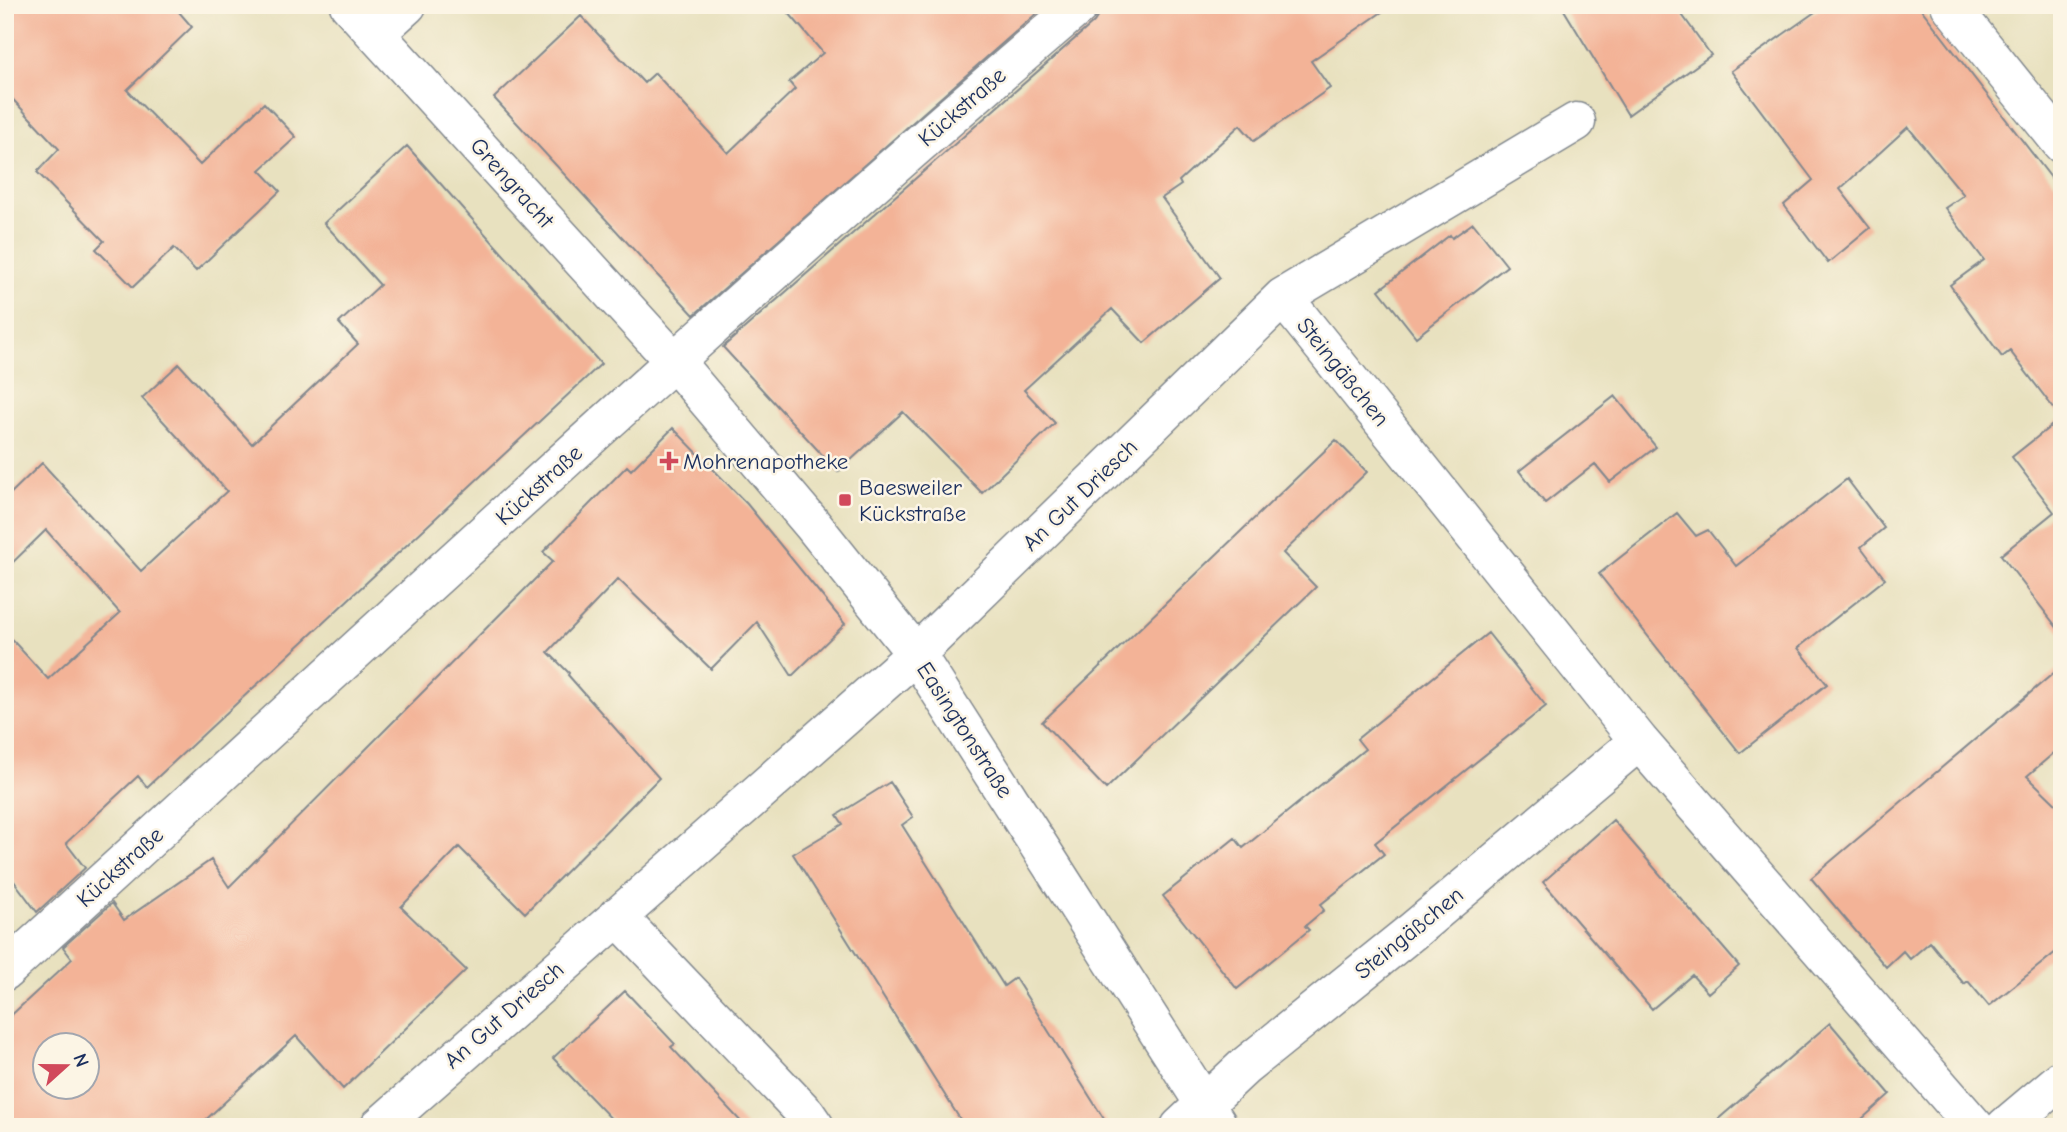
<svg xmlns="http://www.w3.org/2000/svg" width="2067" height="1132" font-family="'Comic Neue',sans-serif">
<rect width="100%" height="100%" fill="#fcf5e5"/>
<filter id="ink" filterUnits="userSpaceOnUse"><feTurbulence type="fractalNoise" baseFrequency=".0143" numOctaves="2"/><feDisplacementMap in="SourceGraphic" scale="14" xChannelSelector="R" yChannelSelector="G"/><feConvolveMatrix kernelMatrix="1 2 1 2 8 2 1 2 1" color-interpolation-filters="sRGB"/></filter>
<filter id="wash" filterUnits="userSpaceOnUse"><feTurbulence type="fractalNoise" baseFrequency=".00686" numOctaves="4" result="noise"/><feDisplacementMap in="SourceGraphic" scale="28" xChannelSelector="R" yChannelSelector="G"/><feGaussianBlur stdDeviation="1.57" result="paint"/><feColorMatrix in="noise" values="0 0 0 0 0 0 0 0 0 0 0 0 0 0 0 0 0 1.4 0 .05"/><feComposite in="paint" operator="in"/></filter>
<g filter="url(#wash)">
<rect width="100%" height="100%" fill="#e8e1bf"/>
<g id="blocks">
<path fill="#f3b397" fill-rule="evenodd" d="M 5,5 L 173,5 L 192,27 L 127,90 L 200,165 L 264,103 L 296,137 L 260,170 L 280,191 L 196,271 L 174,248 L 133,287 L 96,249 L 104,241 L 37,172 L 59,149 L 5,91 Z
M 782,5 L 1046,5 L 694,315 L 494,98 L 581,16 L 644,83 L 655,73 L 728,153 L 795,89 L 789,82 L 823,53 Z
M 1101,5 L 1392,5 L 1311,61 L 1330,88 L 1254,141 L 1240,125 L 1179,181 L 1181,185 L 1162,198 L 1220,278 L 1144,343 L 1112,309 L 1024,390 L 1055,423 L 982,493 L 903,412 L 838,472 L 723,347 L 1094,22 L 1100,13 Z
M 1561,5 L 1675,5 L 1711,55 L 1628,115 Z
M 1825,5 L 1918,5 L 2062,192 L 2062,634 L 2001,555 L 2054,512 L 2012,457 L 2061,418 L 2010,351 L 2002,357 L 1950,285 L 1984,260 L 1945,208 L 1964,195 L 1908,127 L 1840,189 L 1870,228 L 1828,263 L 1784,205 L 1813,180 L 1731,71 Z
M 407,146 L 601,364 L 147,787 L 138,776 L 66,843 L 85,868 L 37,912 L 5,869 L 5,632 L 48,679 L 120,613 L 46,530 L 5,570 L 5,499 L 42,463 L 141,571 L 227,491 L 142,398 L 179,364 L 252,444 L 358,344 L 339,323 L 380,285 L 324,223 Z
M 1473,223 L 1507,266 L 1416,337 L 1379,290 L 1450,235 L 1452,238 Z
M 1615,396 L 1656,447 L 1610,482 L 1595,464 L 1545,503 L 1519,471 Z
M 673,428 L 747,504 L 845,624 L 792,676 L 757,622 L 711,669 L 618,579 L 548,652 L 569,673 L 568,675 L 659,778 L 525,913 L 459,847 L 401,907 L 466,970 L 343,1089 L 296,1036 L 198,1127 L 5,1127 L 5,1021 L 72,959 L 63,947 L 112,903 L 124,920 L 211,860 L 229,887 L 553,561 L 543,552 L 627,466 L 631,470 ZM 46,1045 L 88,1045 L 88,1087 L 46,1087 Z
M 1336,440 L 1367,472 L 1283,553 L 1316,587 L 1106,789 L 1042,722 Z
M 1847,479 L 1884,528 L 1861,547 L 1885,579 L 1798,648 L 1827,684 L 1740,753 L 1599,574 L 1677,513 L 1696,536 L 1708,530 L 1736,566 Z
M 1488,633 L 1546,706 L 1375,843 L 1384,854 L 1320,905 L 1324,910 L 1305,926 L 1309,930 L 1237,989 L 1163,896 L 1235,838 L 1243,848 L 1365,749 L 1357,739 Z
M 2062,666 L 2062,746 L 2027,776 L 2062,810 L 2062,947 L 1989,1006 L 1968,981 L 1964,984 L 1930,942 L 1910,959 L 1903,951 L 1886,967 L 1811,878 Z
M 890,782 L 913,817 L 902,825 L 1004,986 L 1015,978 L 1109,1127 L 965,1127 L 793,854 L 843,824 L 837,815 Z
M 1613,820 L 1739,966 L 1708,993 L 1692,975 L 1652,1009 L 1543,882 Z
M 625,991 L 675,1044 L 671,1047 L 746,1127 L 619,1127 L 553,1058 Z
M 1830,1023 L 1890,1094 L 1853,1127 L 1709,1127 Z"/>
</g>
</g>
<g filter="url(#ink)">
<use href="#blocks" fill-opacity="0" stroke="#82888e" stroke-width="2"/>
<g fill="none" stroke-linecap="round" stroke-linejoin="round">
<defs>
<path id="minor" d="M 349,5 L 674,361 L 812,524 L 916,654 L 1219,1127
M 1950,5 L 2062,144
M 376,33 L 407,5
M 1283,297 L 1639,741 L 1975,1127
M 617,916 L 806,1114 L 815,1127
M 5,971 C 361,647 713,318 1080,5
M 379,1127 L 916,654 L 1283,297 L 1576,122
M 1180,1127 L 1244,1067 L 1414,930 L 1639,741
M 2005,1127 L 2062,1079"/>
</defs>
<use href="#minor" stroke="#82888e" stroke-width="41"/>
<use href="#minor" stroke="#fff" stroke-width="38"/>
</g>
</g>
<g fill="#d1495b" stroke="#fcf5e5" stroke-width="2.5">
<path d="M665.5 450.5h7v7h7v7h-7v7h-7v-7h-7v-7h7z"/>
<rect x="838" y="493" width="14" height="14" rx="3.5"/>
</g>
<g text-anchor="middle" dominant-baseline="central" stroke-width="5" stroke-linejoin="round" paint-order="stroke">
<g font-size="23" fill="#1b2f5e" stroke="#fcf5e5">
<text transform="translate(962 107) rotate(-41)">Kückstraße</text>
<text transform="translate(512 183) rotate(48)">Grengracht</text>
<text transform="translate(1343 372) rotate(51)">Steingäßchen</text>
<text transform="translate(539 485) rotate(-42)">Kückstraße</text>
<text transform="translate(1080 495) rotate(-44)">An Gut Driesch</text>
<text transform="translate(965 730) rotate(57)">Easingtonstraße</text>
<text transform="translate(120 867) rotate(-42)">Kückstraße</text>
<text transform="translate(1409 933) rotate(-39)">Steingäßchen</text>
<text transform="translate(504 1015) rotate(-41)">An Gut Driesch</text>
</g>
<g font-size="23" fill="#1b2f5e" stroke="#fcf5e5" text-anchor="start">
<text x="683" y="461">Mohrenapotheke</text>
<text x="859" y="487">Baesweiler<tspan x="859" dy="26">Kückstraße</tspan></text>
</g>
</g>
<rect width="2067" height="1132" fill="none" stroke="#fcf5e5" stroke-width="28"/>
<g transform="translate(66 1066) rotate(69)"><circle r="33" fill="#fcf5e5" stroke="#a2a6af" stroke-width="2"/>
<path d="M0-5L12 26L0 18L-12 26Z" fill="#d1495b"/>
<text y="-10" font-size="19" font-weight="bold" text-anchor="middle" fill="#1b2f5e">N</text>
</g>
</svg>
